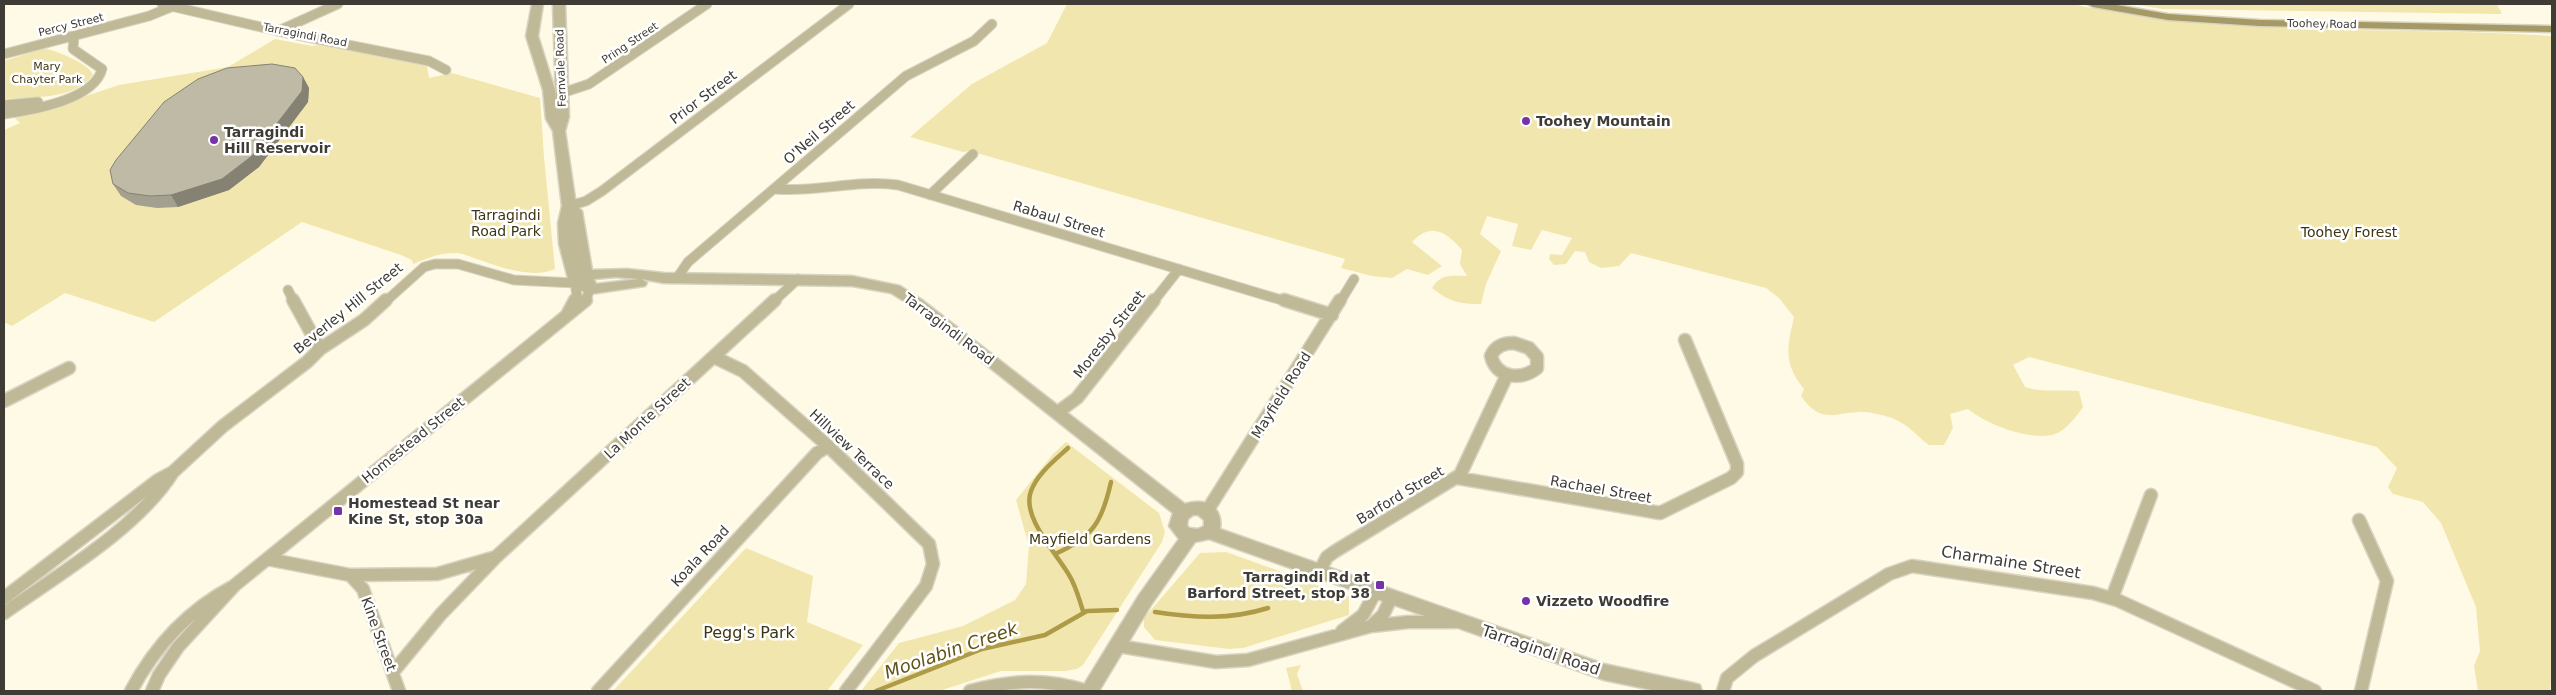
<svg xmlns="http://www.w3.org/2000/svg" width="2556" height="695" font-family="'DejaVu Sans',sans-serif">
<rect width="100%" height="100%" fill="#fffae5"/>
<path fill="#f2e6af" d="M 1067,4 L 2072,4 C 2229,39 2392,25 2552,36 L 2552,669 L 2550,691 L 2478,691 L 2474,666 L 2480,651 L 2476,607 L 2441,523 L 2423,502 L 2393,494 L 2388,487 L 2397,468 L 2377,447 L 2029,357 L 2013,365 L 2025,387 C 2042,393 2061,389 2079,391 L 2083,407 C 2076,417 2065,432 2052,435 C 2027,440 1986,424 1968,409 L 1950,414 L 1953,428 L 1944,445 L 1929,445 C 1913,433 1909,424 1889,417 C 1881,415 1867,411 1858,412 C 1832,414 1820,423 1801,396 L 1804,389 C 1783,363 1787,348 1794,317 L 1779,298 L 1766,288 L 1631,253 L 1619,266 L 1601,268 L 1589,262 L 1585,252 L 1575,251 L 1566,264 L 1554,265 L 1549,259 L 1550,254 L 1562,255 L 1572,238 L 1542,230 L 1531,250 L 1512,246 L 1518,224 L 1487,216 L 1480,234 L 1501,251 L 1486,284 L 1481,304 C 1459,304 1450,302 1432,288 C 1441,273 1452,276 1467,276 L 1460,264 L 1462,250 C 1447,233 1432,221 1412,242 L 1442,266 L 1428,275 L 1407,269 L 1392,278 L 1372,276 L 1341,268 L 1345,259 L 970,151 L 963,152 L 910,137 L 972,84 L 1047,43 Z
M 2133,4 L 2497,4 L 2502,14 L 2162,9 Z
M 275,39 L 312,46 L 330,43 L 427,66 L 429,78 L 452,73 L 540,98 L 544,157 L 555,269 C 533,279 502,268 480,260 C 473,258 465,254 458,253 C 441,252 428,258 413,264 L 412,260 L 401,255 L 302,222 L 154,322 L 65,293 L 12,326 L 4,322 L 4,130 L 20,123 L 13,116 L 65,103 L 119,85 L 228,67 Z
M 44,48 C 56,51 89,63 93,75 C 75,100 31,97 4,99 L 4,61 Z
M 1066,442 L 1159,513 L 1165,532 L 1162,542 L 1083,665 L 1077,669 L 1065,671 L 1001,671 L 939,691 L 861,691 L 899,643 L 963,626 L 1015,600 L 1026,584 L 1029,546 L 1016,500 L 1053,454 Z
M 746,548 L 813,576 L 807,622 L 863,645 L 827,691 L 613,691 Z
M 1226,552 L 1349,596 L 1349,615 L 1243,648 L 1229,649 L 1155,640 L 1144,627 L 1144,618 L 1200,553 Z
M 1301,665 L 1297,674 L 1303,691 L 1292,691 L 1286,668 Z"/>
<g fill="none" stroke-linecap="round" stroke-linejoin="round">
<path stroke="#ad9b48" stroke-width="4.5" d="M 1068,448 C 1055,460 1037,474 1031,491 C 1021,517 1057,554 1069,575 C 1076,586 1079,599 1083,611
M 1055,554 C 1093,537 1102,522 1111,482
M 1155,612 C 1194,618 1230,620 1268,608
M 876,691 L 982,649 L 1045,635 L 1087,611 L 1117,610"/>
<defs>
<path id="minor-far1" d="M 162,4 L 287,33 L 429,61 L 446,70
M 278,31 L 338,4
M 4,54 L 149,16 L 171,7
M 562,93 L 589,84 L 707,4
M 4,105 L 38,102
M 4,114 C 32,110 94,100 102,69 L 73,49 L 74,36
M 774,189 C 816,193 856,179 898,185 L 1288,302
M 930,195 L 973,154
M 569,206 L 586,201 L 602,191 L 849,4
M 677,278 L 688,262 L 906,76 L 974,41 L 992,24
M 288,290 L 294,302
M 385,302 L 424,267 L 435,264 L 458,264 L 514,280 L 575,283 L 577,296 L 574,302
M 585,302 L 590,289
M 773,302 L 798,279
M 1153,302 L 1179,269
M 1340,302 L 1354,279"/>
<path id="minor" d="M 293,300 L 320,349
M 1284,300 L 1332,315
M 567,315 L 575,300
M 1514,343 L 1529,348 L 1537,357 L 1537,368 C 1521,381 1496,378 1491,356 C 1495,346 1504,343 1514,343 Z
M 714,357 L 743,371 L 828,446 L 929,544 L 933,564 L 926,586 L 846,691
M 4,401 L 69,368
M 1058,412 L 1077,398 L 1154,300
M 1458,478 L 1660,513 L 1731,478 L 1737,472 L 1737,464 L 1685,340
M 1207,511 L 1340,300
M 2359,520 L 2387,581 L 2361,691
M 267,559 L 350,575 L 363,589 L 399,691
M 1319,572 L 1327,557 L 1334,552 L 1460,475 L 1507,375
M 350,575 L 437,574 L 496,557
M 4,598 L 158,480 L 173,472 L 223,426 L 307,362 L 320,349 L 364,320 L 386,300
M 2112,598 L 2151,495
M 4,613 C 58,575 138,528 173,472
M 1372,626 L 1408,622 L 1455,622
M 1342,631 L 1363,615 L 1375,593
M 1118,646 L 1216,662 L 1248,660 L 1371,626 L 1383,615 L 1391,598
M 393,672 L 441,614 L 496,557 L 775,300
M 131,691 C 155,646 188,610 234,586
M 152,691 L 159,675 L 178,647 L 235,585 L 586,300
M 598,691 L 817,453 L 828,446
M 970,691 C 1011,680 1046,678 1087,691
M 1723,691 L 1727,678 L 1754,656 L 1889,574 L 1912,566 L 2093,593 L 2117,600 L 2315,691"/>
<path id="tertiary" d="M 532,4 L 543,4 L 538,36 L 555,90 L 556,102 L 553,4 L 565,4 L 569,117 L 565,131 L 576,205 L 582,211 L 592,270 L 627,269 L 664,273 L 852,276 L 900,286 L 922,300 L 1185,504 C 1206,497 1223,507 1220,529 L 1604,664 L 1693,683 L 1700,685 L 1702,691 L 1657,691 L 1604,680 L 1209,539 L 1195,542 L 1151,605 L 1099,691 L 1080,691 L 1139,595 L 1179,539 L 1169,526 L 1173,513 L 912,306 L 891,293 L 852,286 L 664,283 L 642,279 L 647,283 L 645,286 L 590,294 L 570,286 L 559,244 L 558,223 L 562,206 L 553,131 L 546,119 L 543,90 L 526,36 ZM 616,277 L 639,279 L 596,284 L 594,279 ZM 1193,515 L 1198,515 L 1204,520 L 1204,526 L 1198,529 L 1189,528 L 1187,525 L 1188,519 Z"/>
<path id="secondary" d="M 2087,4 L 2111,4 L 2168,14 L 2260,20 L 2552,26 L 2552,32 L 2260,26 L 2168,20 L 2093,7 Z"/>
</defs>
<use href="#minor-far1" stroke="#d8d4c2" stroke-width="11"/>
<use href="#minor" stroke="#d8d4c2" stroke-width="15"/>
<use href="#tertiary" stroke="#d8d4c2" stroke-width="3"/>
<use href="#secondary" stroke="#d8d4c2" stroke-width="3"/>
<use href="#minor-far1" stroke="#c0b997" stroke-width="9"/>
<use href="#minor" stroke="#c0b997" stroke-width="12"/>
<use href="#tertiary" fill="#c0b997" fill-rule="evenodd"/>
<use href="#secondary" fill="#a59965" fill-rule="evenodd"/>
</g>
<path fill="#a3a08f" d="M 303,77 L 309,88 L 308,102 L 259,167 L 229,190 L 178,207 L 157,208 L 136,205 L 121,196 L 113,184 Z"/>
<path fill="#858274" d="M 303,77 L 309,88 L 308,102 L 259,167 L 229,190 L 178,207 L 171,195 Z"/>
<path fill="#bebaa6" stroke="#858274" d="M 272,64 L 295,68 L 303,77 L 302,91 L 252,156 L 222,179 L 171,195 L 150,196 L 128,193 L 113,184 L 110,170 L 116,160 L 164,102 L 198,79 L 227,68 Z"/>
<g fill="#7633a7" stroke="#fff" stroke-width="2">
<circle cx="1526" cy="121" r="5"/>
<circle cx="214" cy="140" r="5"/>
<rect x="333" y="506" width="10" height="10" rx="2.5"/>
<rect x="1375" y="580" width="10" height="10" rx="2.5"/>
<circle cx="1526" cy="601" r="5"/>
</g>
<g text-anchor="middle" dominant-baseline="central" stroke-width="5" stroke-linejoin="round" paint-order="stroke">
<g font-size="11" fill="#3e3c34" stroke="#fff">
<text transform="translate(2322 24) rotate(1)">Toohey Road</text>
<text transform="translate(71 25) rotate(-14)">Percy Street</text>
<text transform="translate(305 35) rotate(11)">Tarragindi Road</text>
<text transform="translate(630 43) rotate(-34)">Pring Street</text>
<text transform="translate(561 68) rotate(-92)">Fernvale Road</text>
</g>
<g font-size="11" fill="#3d3511" stroke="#fff">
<text x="47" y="66">Mary<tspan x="47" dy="13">Chayter Park</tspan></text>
</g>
<g font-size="14" fill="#3e3c34" stroke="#fff">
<text transform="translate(703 97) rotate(-37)">Prior Street</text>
<text transform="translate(819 132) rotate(-41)">O'Neil Street</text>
<text transform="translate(1059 219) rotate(17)">Rabaul Street</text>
<text transform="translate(348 308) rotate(-39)">Beverley Hill Street</text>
<text transform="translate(949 329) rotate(37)">Tarragindi Road</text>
<text transform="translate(1109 334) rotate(-52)">Moresby Street</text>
<text transform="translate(1281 395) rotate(-58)">Mayfield Road</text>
<text transform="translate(647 418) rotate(-43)">La Monte Street</text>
<text transform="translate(413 440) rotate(-39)">Homestead Street</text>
<text transform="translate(852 449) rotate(43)">Hillview Terrace</text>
<text transform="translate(1601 489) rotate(10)">Rachael Street</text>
<text transform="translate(1400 495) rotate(-31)">Barford Street</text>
<text transform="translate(700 556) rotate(-47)">Koala Road</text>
<text transform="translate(379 634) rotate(70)">Kine Street</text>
</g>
<g font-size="14" font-weight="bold" fill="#3e3c34" stroke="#fff" text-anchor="start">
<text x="1536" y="121">Toohey Mountain</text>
<text x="224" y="132">Tarragindi<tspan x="224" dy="16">Hill Reservoir</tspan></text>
<text x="348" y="503">Homestead St near<tspan x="348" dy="16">Kine St, stop 30a</tspan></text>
<text x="1370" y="577" text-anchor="end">Tarragindi Rd at<tspan x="1370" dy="16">Barford Street, stop 38</tspan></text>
<text x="1536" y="601">Vizzeto Woodfire</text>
</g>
<g font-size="14" fill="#3d3511" stroke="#fff">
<text x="506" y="215">Tarragindi<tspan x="506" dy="16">Road Park</tspan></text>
<text x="2349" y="232">Toohey Forest</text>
<text x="1090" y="539">Mayfield Gardens</text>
</g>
<g font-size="16" fill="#3e3c34" stroke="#fff">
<text transform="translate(2011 562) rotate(9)">Charmaine Street</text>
<text transform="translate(1541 650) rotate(19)">Tarragindi Road</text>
</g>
<g font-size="16" fill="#3d3511" stroke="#fff">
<text x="749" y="632">Pegg's Park</text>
</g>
<g font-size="18" font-style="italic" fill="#615415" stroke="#fff">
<text transform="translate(951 650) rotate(-19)">Moolabin Creek</text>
</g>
</g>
<rect width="2556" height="695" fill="none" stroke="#3e3c34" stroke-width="10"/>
</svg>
